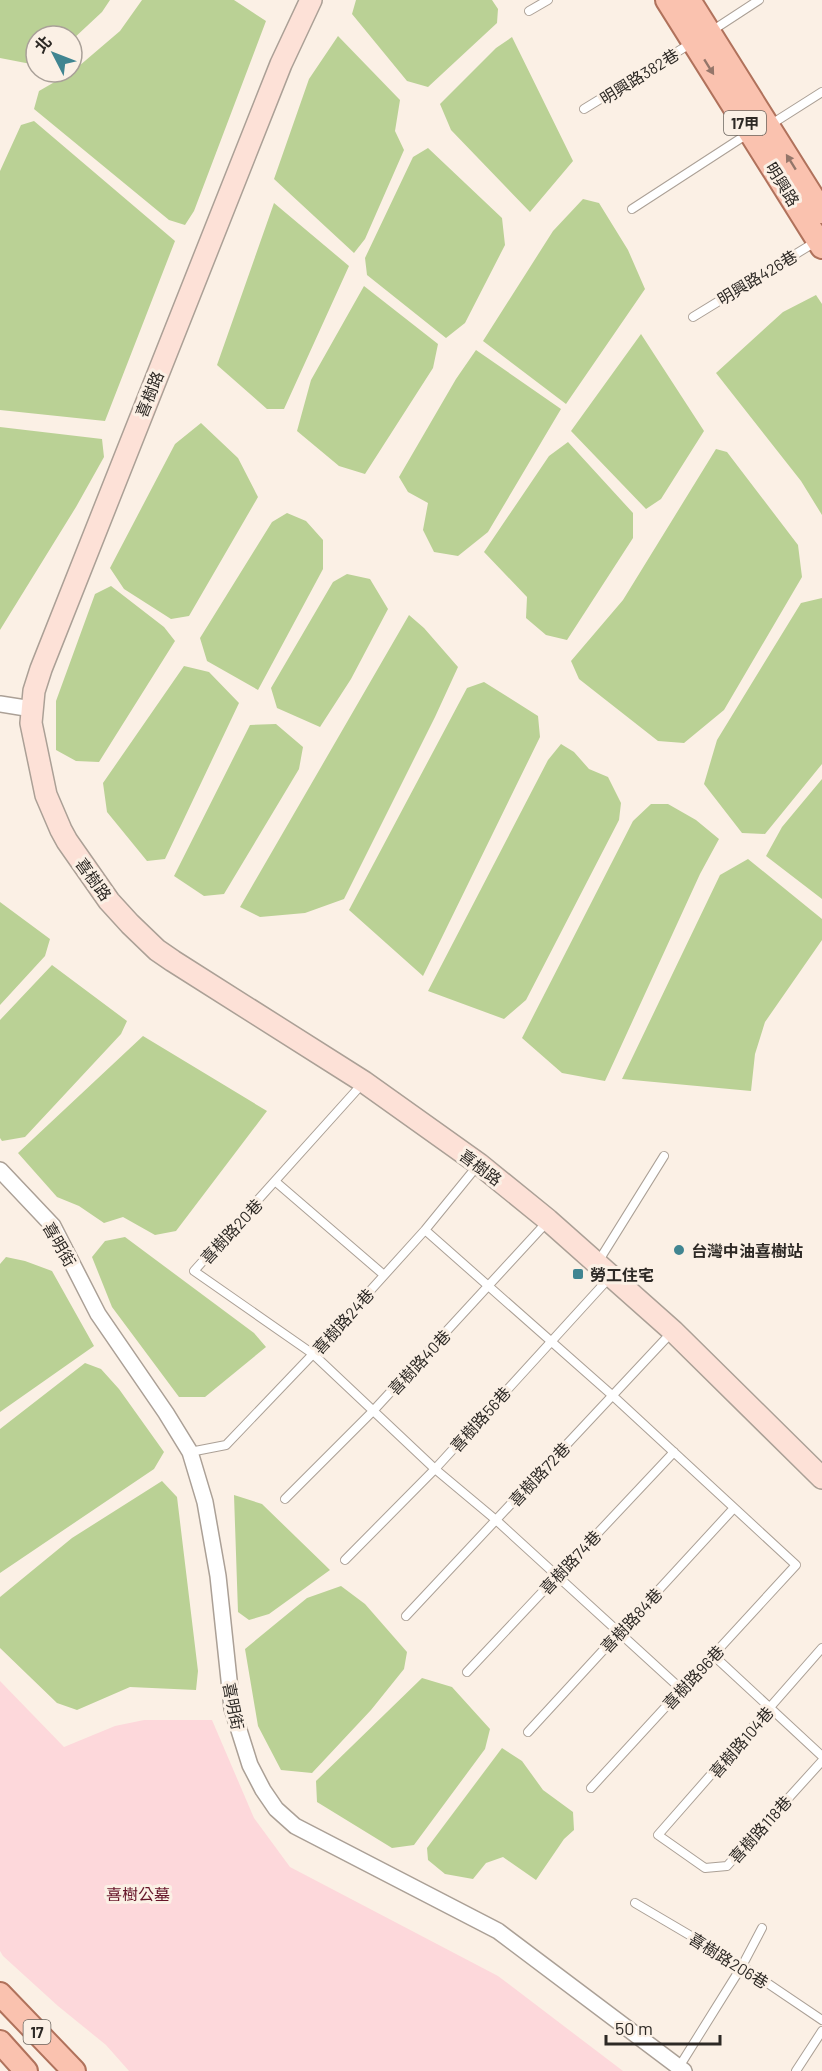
<svg xmlns="http://www.w3.org/2000/svg" width="822" height="2071" font-family="Barlow,'Noto Sans TC',sans-serif">
<rect width="100%" height="100%" fill="#fbf0e5"/>
<path fill="#fdd8db" d="M 0,1681 L 64,1747 L 115,1726 L 144,1720 L 212,1720 L 254,1818 L 290,1867 L 498,1976 L 623,2071 L 129,2071 L 106,2045 L 58,2006 L 3,1956 L 0,1951 Z"/>
<path fill="#bad195" d="M 0,0 L 110,0 L 102,12 L 72,40 L 72,36 L 36,36 L 36,65 L 0,58 Z
M 142,0 L 234,0 L 266,21 L 194,211 L 185,225 L 169,220 L 34,109 L 39,91 L 72,72 L 120,31 Z
M 356,0 L 492,0 L 498,9 L 497,23 L 428,87 L 407,81 L 352,14 Z
M 338,36 L 400,100 L 395,131 L 404,150 L 365,239 L 354,253 L 274,179 L 309,79 Z
M 512,37 L 573,161 L 530,212 L 451,130 L 440,104 L 496,48 Z
M 34,121 L 175,241 L 105,421 L 0,410 L 0,171 L 21,125 Z
M 428,148 L 502,218 L 505,245 L 465,323 L 446,338 L 367,275 L 365,258 L 413,157 Z
M 583,199 L 599,203 L 628,250 L 645,289 L 566,404 L 483,341 L 553,231 Z
M 274,203 L 349,266 L 284,409 L 267,409 L 217,365 Z
M 364,286 L 438,344 L 433,368 L 365,474 L 339,466 L 297,431 L 311,380 Z
M 816,295 L 822,304 L 822,515 L 801,481 L 716,373 L 783,312 Z
M 641,334 L 704,431 L 661,499 L 646,509 L 571,431 Z
M 476,350 L 561,409 L 488,532 L 458,556 L 434,552 L 423,530 L 428,503 L 408,492 L 399,477 L 456,379 Z
M 201,423 L 238,458 L 258,497 L 189,616 L 171,619 L 124,589 L 110,568 L 175,444 Z
M 0,427 L 102,439 L 104,457 L 76,507 L 0,630 Z
M 568,442 L 633,513 L 633,538 L 567,640 L 546,635 L 526,618 L 527,597 L 484,552 L 549,456 Z
M 716,449 L 727,452 L 798,545 L 802,577 L 724,710 L 684,743 L 658,741 L 579,679 L 571,661 L 623,600 Z
M 287,513 L 306,521 L 323,540 L 323,569 L 258,690 L 207,661 L 200,638 L 272,522 Z
M 347,574 L 370,579 L 388,609 L 351,679 L 320,727 L 277,708 L 271,688 L 333,582 Z
M 111,586 L 164,627 L 175,641 L 99,762 L 76,761 L 56,750 L 56,701 L 95,594 Z
M 822,598 L 822,764 L 765,834 L 742,833 L 704,784 L 717,740 L 801,603 Z
M 409,615 L 424,628 L 458,667 L 435,717 L 344,899 L 305,913 L 260,917 L 240,907 Z
M 184,666 L 209,672 L 239,703 L 165,859 L 147,861 L 107,812 L 103,783 Z
M 484,682 L 538,716 L 540,737 L 423,976 L 349,910 L 467,688 Z
M 276,724 L 303,747 L 299,769 L 224,894 L 204,896 L 174,876 L 250,725 Z
M 561,744 L 574,752 L 589,769 L 608,777 L 621,803 L 619,820 L 526,1000 L 504,1019 L 428,991 L 548,760 Z
M 822,779 L 822,899 L 766,856 L 782,827 Z
M 651,804 L 668,804 L 696,820 L 719,839 L 700,874 L 605,1081 L 562,1073 L 522,1038 L 633,821 Z
M 748,859 L 822,919 L 822,940 L 765,1022 L 755,1054 L 751,1091 L 622,1079 L 720,875 Z
M 0,902 L 50,939 L 45,956 L 0,1005 Z
M 52,965 L 127,1021 L 121,1034 L 25,1137 L 2,1141 L 0,1138 L 0,1020 Z
M 143,1036 L 267,1111 L 176,1231 L 155,1235 L 123,1217 L 104,1223 L 79,1206 L 57,1197 L 18,1153 Z
M 125,1237 L 254,1333 L 266,1347 L 205,1397 L 179,1397 L 112,1307 L 92,1257 L 105,1241 Z
M 6,1257 L 25,1261 L 52,1271 L 94,1346 L 0,1412 L 0,1264 Z
M 85,1363 L 101,1369 L 119,1389 L 164,1452 L 154,1469 L 0,1573 L 0,1429 Z
M 162,1481 L 177,1497 L 198,1671 L 196,1690 L 130,1687 L 77,1710 L 57,1703 L 0,1648 L 0,1597 L 72,1538 Z
M 234,1495 L 262,1504 L 330,1570 L 269,1614 L 249,1620 L 238,1612 Z
M 341,1586 L 365,1604 L 407,1652 L 404,1669 L 371,1710 L 312,1773 L 281,1770 L 258,1726 L 245,1649 L 307,1598 Z
M 422,1678 L 452,1687 L 490,1729 L 485,1749 L 414,1845 L 392,1848 L 317,1802 L 316,1781 Z
M 502,1748 L 522,1761 L 543,1790 L 573,1812 L 574,1830 L 564,1839 L 536,1880 L 503,1857 L 486,1863 L 473,1879 L 445,1874 L 428,1860 L 427,1848 Z"/>
<g fill="none" stroke-linecap="round" stroke-linejoin="round">
<defs>
<path id="lane" d="M 529,11 L 548,0
M 710,32 L 759,0
M 584,109 L 690,44
M 770,125 L 822,92
M 632,209 L 749,133
M 693,317 L 817,241
M 363,1083 L 194,1271 L 313,1354 L 435,1469 L 496,1520 L 681,1689
M 276,1182 L 384,1275
M 425,1230 L 613,1396 L 796,1565 L 591,1788
M 598,1262 L 664,1156
M 190,1452 L 226,1445 L 313,1354 L 425,1230 L 478,1165
M 285,1499 L 373,1411 L 547,1222
M 345,1560 L 435,1469 L 611,1276
M 406,1616 L 671,1333
M 822,1648 L 658,1835 L 705,1868 L 727,1866 L 822,1761
M 713,1655 L 822,1756
M 467,1672 L 674,1452
M 528,1732 L 734,1508
M 635,1903 L 742,1966 L 822,2020
M 679,2067 L 742,1966 L 762,1928
M 796,2071 L 822,2031"/>
<path id="street" d="M 0,704 L 32,709
M 0,1170 L 53,1226 L 98,1314 L 166,1413 L 190,1452 L 205,1502 L 218,1576 L 232,1708 L 250,1765 L 263,1790 L 276,1809 L 295,1826 L 498,1931 L 684,2071"/>
<path id="secondary" d="M 311,0 L 281,64 L 41,669 L 34,691 L 31,723 L 46,795 L 61,830 L 67,841 L 109,901 L 130,924 L 157,950 L 173,961 L 364,1082 L 479,1164 L 548,1220 L 673,1331 L 822,1478"/>
<path id="primary" d="M 667,0 L 822,247
M 689,0 L 822,212
M 0,1994 L 74,2071
M 0,2042 L 26,2071"/>
</defs>
<use href="#lane" stroke="#aba096" stroke-width="10"/>
<use href="#street" stroke="#aba096" stroke-width="18"/>
<use href="#secondary" stroke="#aba096" stroke-width="24"/>
<use href="#primary" stroke="#b0725c" stroke-width="26"/>
<use href="#lane" stroke="#fff" stroke-width="8"/>
<use href="#street" stroke="#fff" stroke-width="15"/>
<use href="#secondary" stroke="#fde1d7" stroke-width="21"/>
<use href="#primary" stroke="#fac2af" stroke-width="22"/>
</g>
<defs><path id="oneway-solid" d="M-6-.8H1V-3.2L6.5 0L1 3.2V.8H-6Z" transform="scale(1.5)"/></defs>
<g fill="#94766a">
<use href="#oneway-solid" transform="translate(709 67) rotate(58)"/>
<use href="#oneway-solid" transform="translate(791 162) rotate(-122)"/>
</g>
<g fill="#408591" stroke="#fbf0e5" stroke-width="2">
<circle cx="679" cy="1250" r="6"/>
<rect x="572" y="1268" width="12" height="12" rx="3"/>
</g>
<g text-anchor="middle" dominant-baseline="central" stroke-width="6" stroke-linejoin="round" paint-order="stroke">
<g fill="#fbf0e5" stroke="#6b655f" stroke-width="1.5">
<rect x="724" y="111" width="42" height="24" rx="4.5"/>
<rect x="23.5" y="2020" width="27" height="24" rx="4.5"/>
</g>
<g font-size="15" font-weight="bold" fill="#2d2925">
<text x="745" y="123">17甲</text>
<text x="37" y="2032">17</text>
</g>
<g font-size="16" fill="#2d2925" stroke="#fbf0e5">
<text transform="translate(639 76) rotate(-32)">明興路382巷</text>
<text transform="translate(783 184) rotate(58)">明興路</text>
<text transform="translate(757 277) rotate(-31)">明興路426巷</text>
<text transform="translate(149 394) rotate(-68)">喜樹路</text>
<text transform="translate(94 879) rotate(54)">喜樹路</text>
<text transform="translate(481 1167) rotate(37)">喜樹路</text>
<text transform="translate(231 1231) rotate(-47)">喜樹路20巷</text>
<text transform="translate(60 1244) rotate(60)">喜明街</text>
<text transform="translate(343 1321) rotate(-48)">喜樹路24巷</text>
<text transform="translate(419 1362) rotate(-47)">喜樹路40巷</text>
<text transform="translate(480 1419) rotate(-48)">喜樹路56巷</text>
<text transform="translate(539 1474) rotate(-47)">喜樹路72巷</text>
<text transform="translate(570 1562) rotate(-47)">喜樹路74巷</text>
<text transform="translate(631 1620) rotate(-47)">喜樹路84巷</text>
<text transform="translate(693 1677) rotate(-47)">喜樹路96巷</text>
<text transform="translate(234 1706) rotate(79)">喜明街</text>
<text transform="translate(741 1742) rotate(-49)">喜樹路104巷</text>
<text transform="translate(760 1829) rotate(-48)">喜樹路118巷</text>
<text transform="translate(729 1960) rotate(32)">喜樹路206巷</text>
</g>
<g font-size="16" font-weight="bold" fill="#2d2925" stroke="#fbf0e5" text-anchor="start">
<text x="691" y="1250">台灣中油喜樹站</text>
<text x="590" y="1274">勞工住宅</text>
</g>
<g font-size="16" fill="#651428" stroke="#fbf0e5">
<text x="138" y="1893">喜樹公墓</text>
</g>
</g>
<g transform="translate(54 54) rotate(312)"><circle r="28" fill="#fbf0e5" stroke="#a9a098" stroke-width="1.5"/>
<path d="M0-4.5L10 22L0 15L-10 22Z" fill="#408591"/>
<text y="-9" font-size="16" font-weight="bold" text-anchor="middle" fill="#2d2925">北</text>
</g>
<path d="M606 2035v9h114v-9" fill="none" stroke="#2d2925" stroke-width="3"/>
<text x="615" y="2035" font-size="18" fill="#2d2925" stroke="#fbf0e5" stroke-width="4.5" paint-order="stroke">50 m</text>
</svg>
